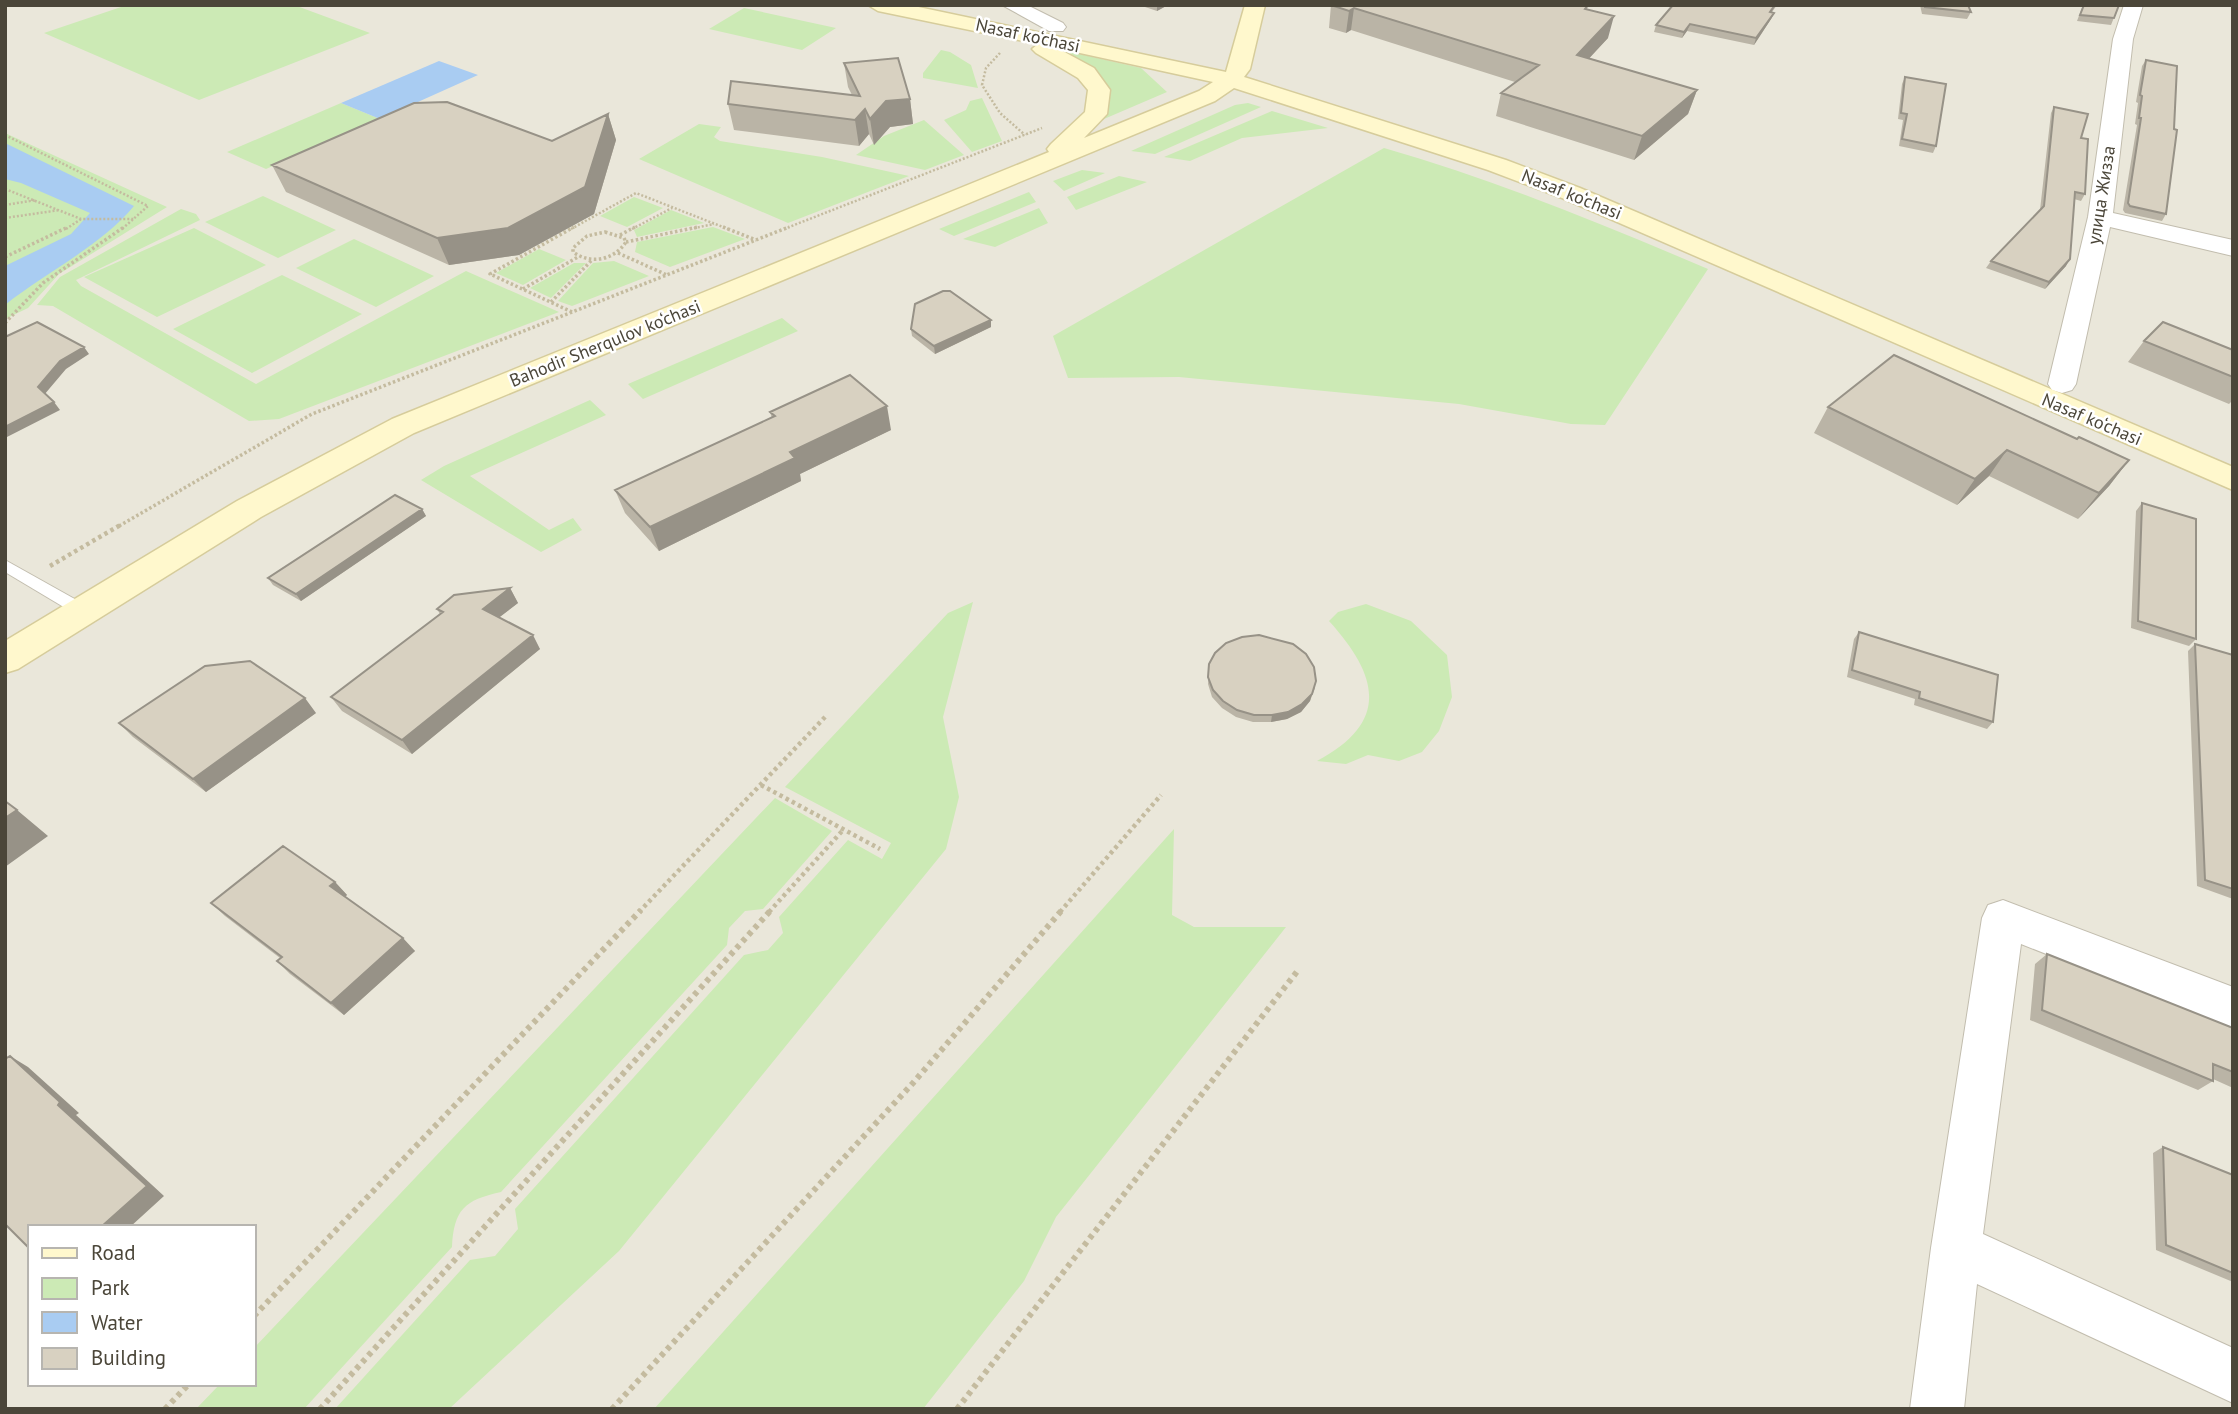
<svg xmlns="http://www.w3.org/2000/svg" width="2238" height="1414" font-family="'PT Sans',sans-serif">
<rect width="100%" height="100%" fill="#f6f4ec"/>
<path fill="#eae7da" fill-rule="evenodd" d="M 5,5 L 2233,5 L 2233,1409 L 5,1409 ZM 30,1227 L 254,1227 L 254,1384 L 30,1384 Z"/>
<path fill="#cceab5" d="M 127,5 L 294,5 L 370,33 L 199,100 L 44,33 Z
M 744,8 L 836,28 L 802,50 L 709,29 Z
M 1057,49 L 1141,68 L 1167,92 L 1097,122 L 1106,105 Z
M 941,50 L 950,52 L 971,65 L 978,88 L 923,78 L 923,73 Z
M 982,98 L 1002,141 L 972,152 L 944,120 L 966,110 L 970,101 Z
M 341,103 L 380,119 L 266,169 L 227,152 Z
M 1248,103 L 1261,107 L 1155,154 L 1131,151 L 1235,105 Z
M 1272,111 L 1328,128 L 1242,138 L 1190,161 L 1164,157 Z
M 924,120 L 964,155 L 925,170 L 856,155 L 884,136 Z
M 699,124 L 721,127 L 714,137 L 720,141 L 822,157 L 909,176 L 788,223 L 639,159 Z
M 5,133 L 167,207 L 59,274 L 28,308 L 5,319 Z
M 1384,148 C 1496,180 1602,224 1708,269 L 1605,425 L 1571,424 L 1459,404 L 1179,377 L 1068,378 L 1053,336 Z
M 1082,170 L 1105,173 L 1064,191 L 1053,181 Z
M 1119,176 L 1147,182 L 1076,210 L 1067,197 Z
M 1029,192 L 1036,202 L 954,236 L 939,229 Z
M 263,196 L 336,230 L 278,258 L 205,222 Z
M 634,197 L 663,208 L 627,227 L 600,216 Z
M 1039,208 L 1048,223 L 995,247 L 963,239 Z
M 181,209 L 196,214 L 200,220 L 76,280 L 81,286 L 256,384 L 466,271 L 559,312 L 279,419 L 249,421 L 53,306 L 37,305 L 60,277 Z
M 671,210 L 704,223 L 637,237 L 634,230 Z
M 713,227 L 745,239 L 670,267 L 635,252 L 637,242 Z
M 194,228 L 266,265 L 157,317 L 84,277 Z
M 354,239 L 434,276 L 376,307 L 296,268 Z
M 539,249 L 566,260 L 523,285 L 496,273 Z
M 614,261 L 649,276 L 572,306 L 558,301 L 593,263 Z
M 574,263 L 586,263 L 551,298 L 530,288 Z
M 282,275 L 362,314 L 252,373 L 173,329 Z
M 782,318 L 798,331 L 643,399 L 628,384 Z
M 590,400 L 606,415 L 470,476 L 549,530 L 573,518 L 582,530 L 541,552 L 421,480 L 444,466 Z
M 973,602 L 943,717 L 959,797 L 946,849 L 619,1251 L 449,1409 L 335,1409 L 470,1260 L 495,1256 L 518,1229 L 515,1209 L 744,955 L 768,950 L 783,933 L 779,917 L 848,840 L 882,859 L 891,843 L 785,787 L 948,613 Z
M 1366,604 L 1411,621 L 1447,655 L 1452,697 L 1439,731 L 1422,752 L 1399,761 L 1368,755 L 1346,764 L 1317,761 C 1390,722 1379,676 1329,621 L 1338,612 Z
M 775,798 L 832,831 L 763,909 L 745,911 L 729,928 L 727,945 L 501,1192 C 464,1200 454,1210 452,1247 L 304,1409 L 196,1409 L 220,1384 L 254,1384 L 254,1348 Z
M 1174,829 L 1172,915 L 1194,927 L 1286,927 L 1056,1217 L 1024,1281 L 923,1409 L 654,1409 Z"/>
<path fill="#a9ccf2" d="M 439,61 L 478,75 L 380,119 L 341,103 Z
M 5,143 L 134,206 C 101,246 46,272 5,305 L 5,266 L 71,234 L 90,213 L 21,183 L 5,179 Z"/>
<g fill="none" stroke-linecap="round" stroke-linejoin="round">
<defs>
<path id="service" d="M 5,560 L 89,607 L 91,611 L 89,615 L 77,615 L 5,572 Z"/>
<path id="minor" d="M 1002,5 L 1027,5 L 1063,23 L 1066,27 L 1063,31 L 1049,31 Z
M 2124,5 L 2143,5 L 2133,39 L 2113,213 L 2233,240 L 2233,256 L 2110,227 L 2076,384 L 2072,390 L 2062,393 L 2052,390 L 2048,384 L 2088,217 L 2113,39 Z
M 2003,900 L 2233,987 L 2233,1028 L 2021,944 L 1983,1234 L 2233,1348 L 2233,1403 L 1977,1284 L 1964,1409 L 1910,1409 L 1931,1248 L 1982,918 L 1988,905 Z"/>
<path id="secondary" d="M 868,5 L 909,5 L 1226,72 L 1245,5 L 1265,5 L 1250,69 L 1244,77 L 1506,160 L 1580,188 L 2233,467 L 2233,490 L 1562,198 L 1488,170 L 1234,88 L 1215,101 L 414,433 L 261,517 L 18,669 L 5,673 L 5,641 L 237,501 L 392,419 L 1049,152 L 1047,149 L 1051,144 L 1085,112 L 1088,90 L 1078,78 L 1036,53 L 1032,49 L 1038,44 L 878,11 ZM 1057,48 L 1213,82 L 1199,91 L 1084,138 L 1107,114 L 1110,90 L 1094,68 Z"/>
</defs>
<use href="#service" stroke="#c2bdae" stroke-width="2"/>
<use href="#minor" stroke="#c2bdae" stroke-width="2"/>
<use href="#secondary" stroke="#d6cc9b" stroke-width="3"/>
<path stroke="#c4bb9f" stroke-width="2.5" stroke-dasharray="2 2" stroke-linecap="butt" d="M 1000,53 L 986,68 L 982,85 L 1000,113 L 1025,135
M 5,135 L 148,206 L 122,229
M 5,189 L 81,219 L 135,219
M 5,205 L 36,200
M 5,218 L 60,210
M 66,229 L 81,219
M 571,229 L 636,193 L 728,229
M 632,229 L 672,208
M 690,229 L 714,224
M 784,229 L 1042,128"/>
<path stroke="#c4bb9f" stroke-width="3.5" stroke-dasharray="2.5 2.5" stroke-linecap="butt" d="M 723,227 L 756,240
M 605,232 L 624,238 L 626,242 C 614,260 591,265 573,252 L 573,248 L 587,236 Z
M 620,235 L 635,227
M 626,242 L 698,227
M 618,253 L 667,275
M 5,257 L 68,227
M 523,289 L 578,257
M 551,302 L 592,260
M 572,312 L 490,274 L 574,227
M 5,323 L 43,283 L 124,227
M 119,526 L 312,414 L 789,227"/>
<path stroke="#c4bb9f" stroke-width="4.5" stroke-dasharray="3.5 3.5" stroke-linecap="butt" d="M 50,566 L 122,524
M 761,785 L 880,849
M 639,912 L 827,715
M 769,912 L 844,829
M 1060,912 L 1161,795"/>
<path stroke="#c4bb9f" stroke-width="6" stroke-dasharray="4.5 4.5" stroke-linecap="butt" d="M 254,1316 L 641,910
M 165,1409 L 189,1384
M 320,1409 L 771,910
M 612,1409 L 913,1083 L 1062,910
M 957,1409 L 1299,969"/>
<use href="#service" fill="#fff" fill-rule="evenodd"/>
<use href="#minor" fill="#fff" fill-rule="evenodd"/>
<use href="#secondary" fill="#fff8cd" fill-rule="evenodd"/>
</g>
<path fill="#bab4a6" d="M 1139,5 L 1168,5 L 1157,11 Z
M 1331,5 L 1588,5 L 1587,10 L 1608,38 L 1589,58 L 1697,90 L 1688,114 L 1634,160 L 1496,116 L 1501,93 L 1515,82 L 1351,30 L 1346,33 L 1329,28 Z
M 1777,5 L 1772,12 L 1774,13 L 1771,19 L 1754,45 L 1687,31 L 1682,38 L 1654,32 L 1656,25 Z
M 1920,5 L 1968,5 L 1971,12 L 1967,19 L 1922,14 Z
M 2083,5 L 2119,5 L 2111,25 L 2077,21 Z
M 2146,60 L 2166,214 L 2162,221 L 2125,213 L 2123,210 L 2137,125 L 2135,124 L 2138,103 L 2136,102 L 2142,66 Z
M 844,63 L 910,99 L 913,124 L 890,127 L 874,145 L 869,134 L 859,146 L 734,130 L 728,104 L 852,95 L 848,87 Z
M 1905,77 L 1936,146 L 1933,153 L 1899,146 L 1903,120 L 1898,119 L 1902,84 Z
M 2054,107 L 2081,138 L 2085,194 L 2081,201 L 2074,199 L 2066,266 L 2045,289 L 1986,268 L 1991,261 L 2040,210 L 2051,113 Z
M 608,114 L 616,140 L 594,214 L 519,255 L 449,265 L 286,192 L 272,165 L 552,141 Z
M 991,320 L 991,327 L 935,354 L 912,336 L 911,329 Z
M 2144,341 L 2233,350 L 2233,400 L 2229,404 L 2128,362 Z
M 1828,407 L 2077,439 L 2129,460 L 2109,486 L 2078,519 L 1989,476 L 1957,505 L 1814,433 Z
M 770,412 L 891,430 L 800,474 L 801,481 L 659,551 L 625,513 L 615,490 L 772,418 Z
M 2142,503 L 2196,639 L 2189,646 L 2131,628 L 2136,511 Z
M 422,509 L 426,516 L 301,601 L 273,585 L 268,578 Z
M 510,588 L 518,603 L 499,617 L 540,649 L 412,754 L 342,711 L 331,697 L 440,614 L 437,609 Z
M 1859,632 L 1993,722 L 1987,729 L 1914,705 L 1915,699 L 1847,677 L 1854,639 Z
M 2195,644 L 2233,655 L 2233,899 L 2197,886 L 2188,651 Z
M 1209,664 L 1315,688 L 1310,701 L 1301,712 L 1287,719 L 1271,722 L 1253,722 L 1236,717 L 1222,708 L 1212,697 L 1208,684 Z
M 316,713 L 206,792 L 133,737 L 119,723 Z
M 335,882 L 347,895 L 345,897 L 415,951 L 344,1015 L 290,974 L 277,961 L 280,958 L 225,916 L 211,903 Z
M 2047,954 L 2233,1028 L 2233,1088 L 2213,1079 L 2213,1081 L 2198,1090 L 2030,1020 L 2035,964 Z
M 2163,1147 L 2233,1175 L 2233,1282 L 2156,1250 L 2153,1153 Z"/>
<path fill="#979287" d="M 1157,5 L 1168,5 L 1157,11 Z
M 1354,8 L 1351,30 L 1346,33 L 1349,11 Z
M 1774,13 L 1771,19 L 1754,45 L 1756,38 Z
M 1614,16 L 1608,38 L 1571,78 L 1577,55 Z
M 1690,24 L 1687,31 L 1682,38 L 1684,32 Z
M 1697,90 L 1688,114 L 1634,160 L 1642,136 Z
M 910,99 L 913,124 L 890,127 L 874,145 L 870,119 L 886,101 Z
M 865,109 L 869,134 L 859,146 L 855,120 Z
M 608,114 L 616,140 L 594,214 L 519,255 L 449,265 L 437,238 Z
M 2070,259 L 2066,266 L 2045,289 L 2049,282 Z
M 991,320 L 991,327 L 935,354 L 934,346 Z
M 84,347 L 89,354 L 66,369 L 44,395 L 38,387 L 60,361 Z
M 54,402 L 60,410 L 5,438 L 5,427 Z
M 887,406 L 891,430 L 800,474 L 801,481 L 659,551 L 650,527 L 790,452 Z
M 2007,450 L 1989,476 L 1957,505 L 1975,479 Z
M 2129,460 L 2109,486 L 2078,519 L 2099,493 Z
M 422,509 L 426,516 L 301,601 L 296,594 Z
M 510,588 L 518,603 L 492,623 L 483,609 Z
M 533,635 L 540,649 L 412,754 L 402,740 Z
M 1316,681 L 1310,701 L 1301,712 L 1287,719 L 1271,722 L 1272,715 Z
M 305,698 L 316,713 L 206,792 L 193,779 Z
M 17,810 L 48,836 L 5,867 L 5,818 Z
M 335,882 L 347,895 L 342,899 L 330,886 Z
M 403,938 L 415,951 L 344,1015 L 331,1003 Z
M 10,1056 L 28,1067 L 79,1113 L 76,1115 L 164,1196 L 130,1227 L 101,1227 L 58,1105 Z"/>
<path fill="#d8d1c1" stroke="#979287" stroke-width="2" d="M 1331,5 L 1588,5 L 1585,9 L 1614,16 L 1577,55 L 1697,90 L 1642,136 L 1501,93 L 1539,65 L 1354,8 L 1349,11 Z
M 1673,5 L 1775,5 L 1770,12 L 1774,13 L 1756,38 L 1690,24 L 1684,32 L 1656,25 Z
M 1925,5 L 1968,5 L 1971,12 L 1925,7 Z
M 2084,5 L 2119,5 L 2114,18 L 2080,15 Z
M 898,58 L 910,99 L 886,101 L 870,119 L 865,109 L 855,120 L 728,104 L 731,81 L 860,96 L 844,63 Z
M 2146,60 L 2177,66 L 2174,129 L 2177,130 L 2166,214 L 2130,206 L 2128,203 L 2141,118 L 2139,118 L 2142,96 L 2140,95 Z
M 1905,77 L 1946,84 L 1936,146 L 1902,139 L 1907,114 L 1901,113 Z
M 447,102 L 552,141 L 608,114 L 585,187 L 508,228 L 437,238 L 272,165 L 414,103 Z
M 2054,107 L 2088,114 L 2081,138 L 2088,139 L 2085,194 L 2075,192 L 2070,259 L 2049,282 L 1991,261 L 2044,206 Z
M 943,291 L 950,291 L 991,320 L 934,346 L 911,329 L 915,304 Z
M 37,322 L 84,347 L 60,361 L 38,387 L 54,402 L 5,427 L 5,337 Z
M 2163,322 L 2233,350 L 2233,377 L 2144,341 Z
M 1894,355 L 2077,439 L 2079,437 L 2129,460 L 2099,493 L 2007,450 L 1975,479 L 1828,407 Z
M 850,375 L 887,406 L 790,452 L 795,458 L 650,527 L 615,490 L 775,416 L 770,412 Z
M 395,495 L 422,509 L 296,594 L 268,578 Z
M 2142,503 L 2196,519 L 2196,639 L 2138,621 Z
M 510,588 L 483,609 L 533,635 L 402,740 L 331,697 L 443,612 L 437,609 L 454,595 Z
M 1859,632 L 1998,675 L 1993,722 L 1919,698 L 1920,692 L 1852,670 Z
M 1259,635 L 1293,644 L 1306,654 L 1314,667 L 1316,681 L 1312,694 L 1302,704 L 1288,712 L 1272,715 L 1254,715 L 1237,710 L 1223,701 L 1213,690 L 1208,677 L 1209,664 L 1215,653 L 1226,643 L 1242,637 Z
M 2195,644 L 2233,655 L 2233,889 L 2205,880 Z
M 250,661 L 305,698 L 193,779 L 119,723 L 205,666 Z
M 5,801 L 17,810 L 5,818 Z
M 283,846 L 335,882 L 330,886 L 403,938 L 331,1003 L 277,961 L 282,957 L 211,903 Z
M 2047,954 L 2233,1028 L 2233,1072 L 2213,1064 L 2213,1081 L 2042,1010 Z
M 10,1056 L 60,1102 L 58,1105 L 147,1186 L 101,1227 L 30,1227 L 30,1249 L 5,1224 L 5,1059 Z
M 2163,1147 L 2233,1175 L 2233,1273 L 2166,1245 Z"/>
<g text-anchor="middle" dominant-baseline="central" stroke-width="5" stroke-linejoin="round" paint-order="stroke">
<g font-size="18" fill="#4b4639" stroke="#fff">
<text transform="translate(1028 35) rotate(12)">Nasaf ko‘chasi</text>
<text transform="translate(1572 194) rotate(22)">Nasaf ko‘chasi</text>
<text transform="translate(2101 195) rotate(-81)">улица Жизза</text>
<text transform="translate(605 343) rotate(-22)">Bahodir Sherqulov ko‘chasi</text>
<text transform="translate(2092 419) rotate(23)">Nasaf ko‘chasi</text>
</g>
</g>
<rect width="2238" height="1414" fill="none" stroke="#4b4639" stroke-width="14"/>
<rect x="28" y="1225" width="228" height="161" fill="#ffffff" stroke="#b7b5b0" stroke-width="2"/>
<rect x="42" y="1248" width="35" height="10" fill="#fff8cd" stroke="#b7b5b0" stroke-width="2"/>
<text x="91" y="1260" font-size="21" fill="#4b4639">Road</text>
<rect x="42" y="1278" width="35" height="21" fill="#cceab5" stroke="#b7b5b0" stroke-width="2"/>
<text x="91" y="1295" font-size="21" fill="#4b4639">Park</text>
<rect x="42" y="1312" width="35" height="21" fill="#a9ccf2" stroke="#b7b5b0" stroke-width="2"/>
<text x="91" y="1330" font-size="21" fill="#4b4639">Water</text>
<rect x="42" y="1348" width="35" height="21" fill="#d8d1c1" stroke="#b7b5b0" stroke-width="2"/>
<text x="91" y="1365" font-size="21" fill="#4b4639">Building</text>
</svg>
